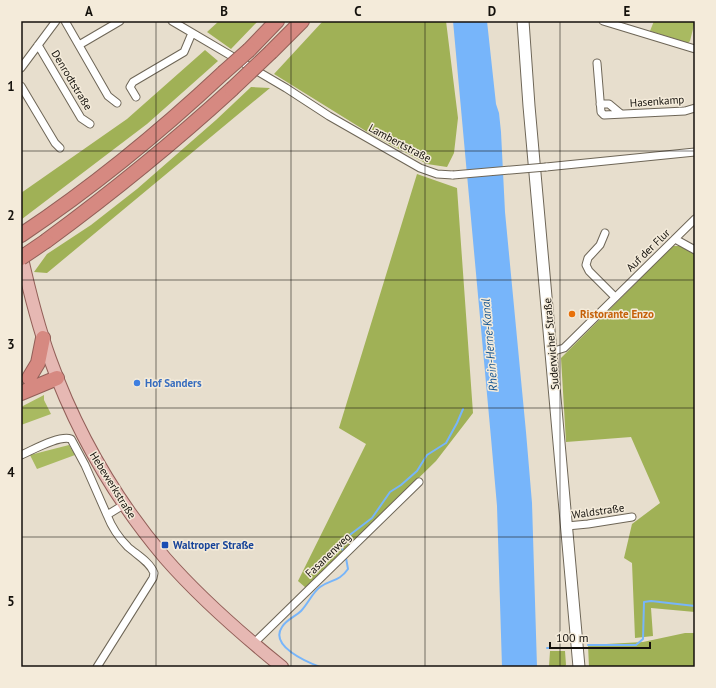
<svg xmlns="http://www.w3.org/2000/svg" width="716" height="688" font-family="'PT Sans',sans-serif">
<rect width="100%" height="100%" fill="#e7decd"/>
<path fill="#a9ba61" d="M 654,21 L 695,21 L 690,41 L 688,43 L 650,31 Z
M 44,395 L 44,400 L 51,414 L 21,425 L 21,407 Z
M 69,445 L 75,455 L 37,469 L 30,455 Z"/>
<path fill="#a0b156" d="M 219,21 L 258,21 L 231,49 L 207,32 Z
M 323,21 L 446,21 L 458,118 L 454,153 L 447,167 L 427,164 L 369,133 L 274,74 Z
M 205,50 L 218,61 L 147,124 L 22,219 L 21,193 L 127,119 Z
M 251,87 L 270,88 L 47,273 L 34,272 L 47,254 L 91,225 L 137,189 L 216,120 Z
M 417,174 L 457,188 L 473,413 L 436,461 L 306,588 L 298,581 L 366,444 L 339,428 Z
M 673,246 L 681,246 L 695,254 L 695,612 L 651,608 L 653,636 L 635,638 L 632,563 L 624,558 L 632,524 L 660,503 L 631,437 L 566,442 L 561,358 Z
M 685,633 L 695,633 L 695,667 L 589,667 L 588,645 L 643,642 Z
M 550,651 L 565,651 L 566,665 L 564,667 L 549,667 Z"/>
<path fill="#77b5fa" d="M 453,21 L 487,21 L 496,104 L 499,113 L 501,132 L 505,212 L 526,432 L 532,503 L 537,667 L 502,667 L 497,506 L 491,438 Z"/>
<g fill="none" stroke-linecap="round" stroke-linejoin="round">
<path stroke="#77b5fa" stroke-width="2" d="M 343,551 L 342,548 L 346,539 L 351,534 L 372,518 L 390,492 L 401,485 L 417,471 L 427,455 L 446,443 L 457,423 L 463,409
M 588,645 L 636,645 L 643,639 L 644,602 L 651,601 L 695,606
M 547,648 L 569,648
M 320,667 C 307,662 269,646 282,627 C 287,619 295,617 301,611 C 308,604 312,593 320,587 C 331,579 339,582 348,569 L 346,558"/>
<defs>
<path id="minor" d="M 65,21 L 108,96 L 117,103
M 172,21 L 286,88 L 329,116 L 420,168 L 437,174 L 453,175
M 603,21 L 695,49
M 38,45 L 81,118 L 90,124
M 79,45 L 120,21
M 597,63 L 601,112 L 604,115 L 685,111 L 695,108
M 21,68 L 56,21
M 21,86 L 55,143 L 60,148
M 136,97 L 130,87 L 133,82 L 184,52 L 192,33
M 600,104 L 609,104 L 621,114
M 546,167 L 695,152
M 605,233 L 600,245 L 588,258 L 586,265 L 589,271 L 615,297
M 675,239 L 695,250
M 551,352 L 564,348 L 695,219
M 21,455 C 33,450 59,435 71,439 L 85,465 L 107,515
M 567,526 L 588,524 L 632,517
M 253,644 L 419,482
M 97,667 L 153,578 L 154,573 C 150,562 137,555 128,547 C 118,537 112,528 107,515 L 125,504"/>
<path id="secondary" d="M 523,21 L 529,106 L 579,667"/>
<path id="primary" d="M 21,254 C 29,290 38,326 50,359 C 76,431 115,499 165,558 C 200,598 240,633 282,667"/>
<path id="motorway" d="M 249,50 L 277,21
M 271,52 L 302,21
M 21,235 C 93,187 160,132 223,73
M 46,241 C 110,194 173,143 232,89
M 29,378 L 38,363 L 43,338
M 21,393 L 57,378"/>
</defs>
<use href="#minor" stroke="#6e6657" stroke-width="9"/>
<use href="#secondary" stroke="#6e6657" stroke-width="13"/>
<use href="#primary" stroke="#925f58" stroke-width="14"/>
<use href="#motorway" stroke="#925f58" stroke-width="16"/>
<use href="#minor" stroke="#fff" stroke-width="7"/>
<use href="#secondary" stroke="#fff" stroke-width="11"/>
<use href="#primary" stroke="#e6b8b3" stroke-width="12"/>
<use href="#motorway" stroke="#d68981" stroke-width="14"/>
<defs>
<path id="minor-bridge" d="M 453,175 L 546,167"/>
<path id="motorway-bridge" d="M 223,73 L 249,50
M 232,89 L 271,52
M 21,258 L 46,241"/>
</defs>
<use href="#minor-bridge" stroke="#6e6657" stroke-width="9" stroke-linecap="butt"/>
<use href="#motorway-bridge" stroke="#925f58" stroke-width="16" stroke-linecap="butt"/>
<use href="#minor-bridge" stroke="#fff" stroke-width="7"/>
<use href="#motorway-bridge" stroke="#d68981" stroke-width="14"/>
</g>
<path fill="none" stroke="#14110c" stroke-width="1" stroke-opacity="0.55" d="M 156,21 L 156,667M 291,21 L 291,667M 425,21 L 425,667M 560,21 L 560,667M 21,151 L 695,151M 21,280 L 695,280M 21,408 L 695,408M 21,537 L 695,537"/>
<circle fill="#e8710a" stroke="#f4ebda" stroke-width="1.5" cx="572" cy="314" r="4"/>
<circle fill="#3f7fe0" stroke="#f4ebda" stroke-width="1.5" cx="137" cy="383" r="4"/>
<rect fill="#1a4fb4" stroke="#f4ebda" stroke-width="1.5" x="161" y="541" width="8" height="8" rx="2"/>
<g text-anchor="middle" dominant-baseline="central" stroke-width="3" stroke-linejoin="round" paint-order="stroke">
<g font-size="11" fill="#14110c" stroke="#f4ebda">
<text transform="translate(72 80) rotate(59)">Denrodtstraße</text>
<text transform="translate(657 101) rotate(-4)">Hasenkamp</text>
<text transform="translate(400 143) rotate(28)">Lambertstraße</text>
<text transform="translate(648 250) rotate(-44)">Auf der Flur</text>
<text transform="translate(551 344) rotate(-95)">Suderwicher Straße</text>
<text transform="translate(113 485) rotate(58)">Hebewerkstraße</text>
<text transform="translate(598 511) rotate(-8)">Waldstraße</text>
<text transform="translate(328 555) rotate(-44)">Fasanenweg</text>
</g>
<g font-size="11" font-weight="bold" fill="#c56008" stroke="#f4ebda" text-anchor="start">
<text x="580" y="314">Ristorante Enzo</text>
</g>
<g font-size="11" font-weight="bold" fill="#366cbe" stroke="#f4ebda" text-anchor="start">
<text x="145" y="383">Hof Sanders</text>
</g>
<g font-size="11" font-weight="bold" fill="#164399" stroke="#f4ebda" text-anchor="start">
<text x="173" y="545">Waltroper Straße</text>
</g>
<g font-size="12" font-style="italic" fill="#135491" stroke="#f4ebda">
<text transform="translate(489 345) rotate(-95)">Rhein-Herne-Kanal</text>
</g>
</g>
<rect width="716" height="688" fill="none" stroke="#f4ebda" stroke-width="44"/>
<path d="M550 642v6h100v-6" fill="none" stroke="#14110c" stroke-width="2"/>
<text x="556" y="642" font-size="12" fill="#14110c" stroke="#f4ebda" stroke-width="3" paint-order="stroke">100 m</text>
<rect x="22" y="22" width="672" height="644" fill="none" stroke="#14110c" stroke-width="1.5"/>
<g font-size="13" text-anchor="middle" font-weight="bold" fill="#14110c">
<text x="89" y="16">A</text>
<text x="224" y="16">B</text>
<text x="358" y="16">C</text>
<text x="492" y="16">D</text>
<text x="627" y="16">E</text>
<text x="11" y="91">1</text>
<text x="11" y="220">2</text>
<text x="11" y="349">3</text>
<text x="11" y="477">4</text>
<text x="11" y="606">5</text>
</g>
</svg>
